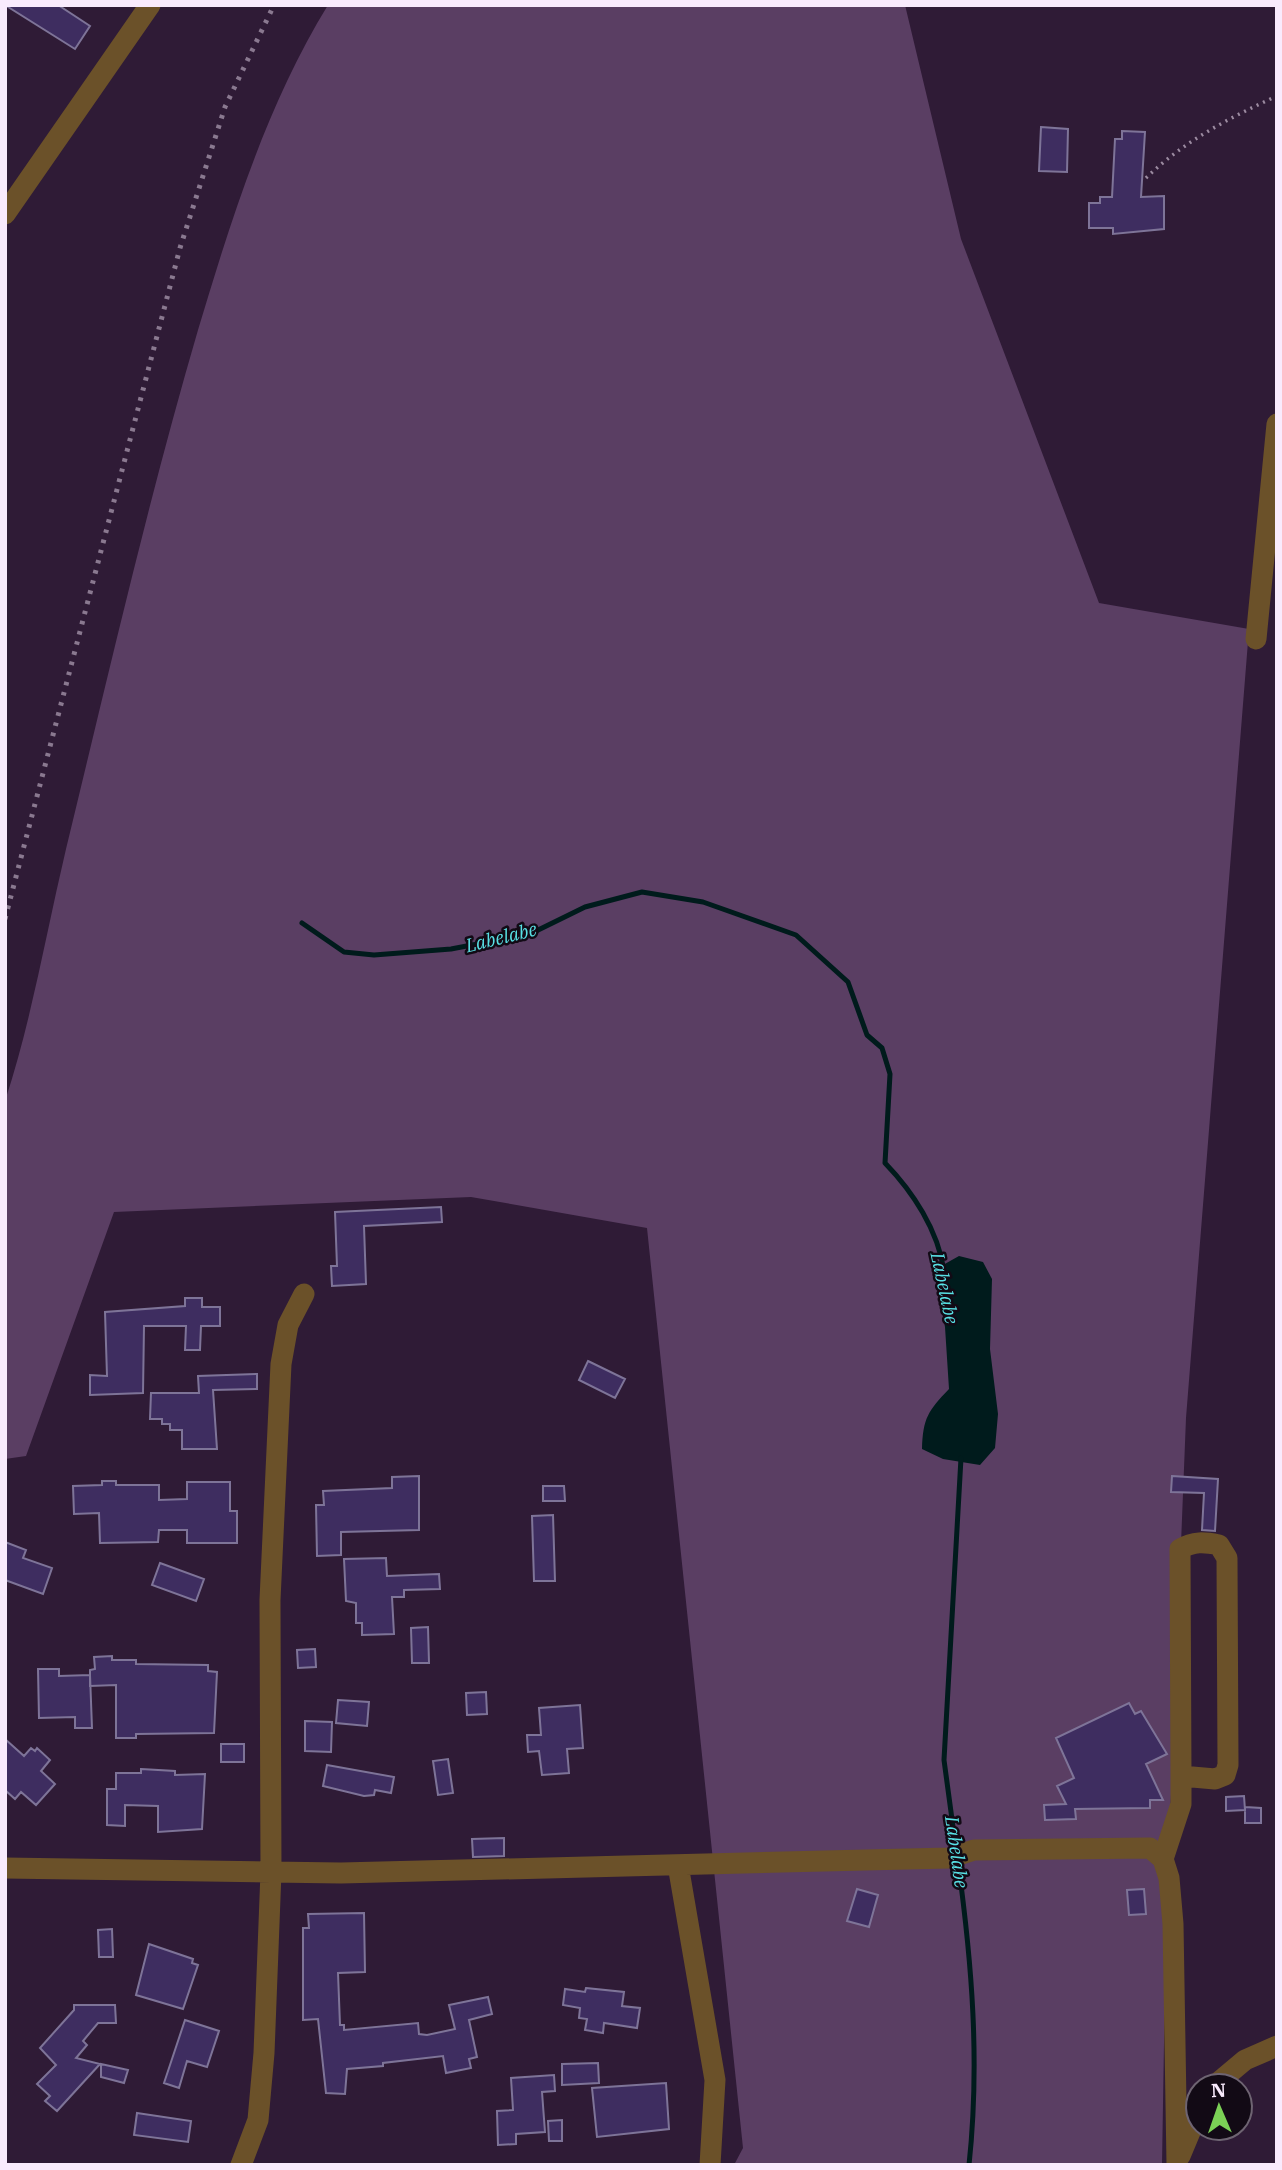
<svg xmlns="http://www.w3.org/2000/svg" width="1282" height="2170" font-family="'IBM Plex Serif',serif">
<rect width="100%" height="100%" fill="#2f1b36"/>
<path fill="#5a3e63" d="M 328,5 L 905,5 L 961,239 L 1099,603 L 1249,629 L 1186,1418 L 1166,1921 L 1162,2165 L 734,2165 L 743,2148 L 647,1228 L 471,1197 L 114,1212 L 26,1456 L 5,1459 L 5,1101 C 32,1019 46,933 66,849 C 108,676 148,501 198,330 C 231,220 267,104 328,5 Z"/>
<path fill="#001b1c" d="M 959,1256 L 983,1262 L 992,1279 L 990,1349 L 998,1414 L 995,1448 L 980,1465 L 943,1459 L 922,1449 C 923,1418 928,1411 949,1389 L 945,1327 L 934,1270 Z"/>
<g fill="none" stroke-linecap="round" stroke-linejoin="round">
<path stroke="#001b1c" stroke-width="5" d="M 302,923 L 344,952 L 374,955 L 451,949 L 530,934 L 585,907 L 642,892 L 703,902 L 796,935 L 848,982 L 867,1035 L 882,1048 L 890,1074 L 885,1163 C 913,1192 938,1230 944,1271
M 956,1849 L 944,1760 L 961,1458
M 958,1862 C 972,1964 980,2062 969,2165"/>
</g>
<path fill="#3e2d60" stroke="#7e7498" stroke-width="2" d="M 5,5 L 58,5 L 90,26 L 75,49 Z
M 1041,127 L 1068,129 L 1067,172 L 1039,171 Z
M 1122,131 L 1145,132 L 1141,197 L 1164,196 L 1164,229 L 1113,234 L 1113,228 L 1089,228 L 1089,203 L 1100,203 L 1100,197 L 1112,197 L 1115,139 L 1122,139 Z
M 441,1207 L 442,1222 L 364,1226 L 366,1284 L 332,1286 L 331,1266 L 337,1266 L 335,1212 Z
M 185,1298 L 202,1298 L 202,1307 L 220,1307 L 220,1326 L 201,1326 L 200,1350 L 185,1350 L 186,1326 L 144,1326 L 143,1393 L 90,1395 L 90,1375 L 107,1376 L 105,1312 L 185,1306 Z
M 588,1361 L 625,1379 L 615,1398 L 579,1380 Z
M 257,1374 L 257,1389 L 213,1390 L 217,1449 L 182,1449 L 182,1430 L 170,1430 L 170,1424 L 162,1424 L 162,1419 L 150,1419 L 151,1393 L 199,1393 L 198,1376 Z
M 419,1476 L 419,1530 L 341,1532 L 341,1555 L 317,1556 L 316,1505 L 324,1505 L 323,1491 L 392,1488 L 392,1477 Z
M 1172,1476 L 1218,1479 L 1215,1531 L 1202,1530 L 1204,1493 L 1171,1492 Z
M 102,1481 L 116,1481 L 116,1485 L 159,1485 L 159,1500 L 187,1499 L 187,1482 L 230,1482 L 230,1511 L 237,1511 L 237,1543 L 187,1543 L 187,1530 L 159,1530 L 158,1542 L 100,1543 L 99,1513 L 74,1514 L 73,1486 L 102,1485 Z
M 543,1486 L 564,1486 L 565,1501 L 543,1501 Z
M 553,1515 L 555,1581 L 534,1581 L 532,1516 Z
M 5,1542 L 26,1550 L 23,1558 L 52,1568 L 43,1594 L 5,1580 Z
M 386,1558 L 387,1576 L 439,1574 L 440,1589 L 404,1590 L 404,1597 L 392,1597 L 394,1634 L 362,1635 L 362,1623 L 356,1623 L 356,1603 L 346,1601 L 344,1559 Z
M 160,1563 L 204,1579 L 196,1601 L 152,1585 Z
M 428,1627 L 429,1663 L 412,1663 L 411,1628 Z
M 315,1649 L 316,1667 L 298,1668 L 297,1650 Z
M 112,1656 L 112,1660 L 136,1660 L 136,1664 L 208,1665 L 208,1671 L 217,1672 L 214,1733 L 136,1734 L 136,1738 L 116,1738 L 116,1685 L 90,1686 L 90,1670 L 95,1669 L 94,1657 Z
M 38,1669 L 59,1669 L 59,1676 L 90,1675 L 92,1728 L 75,1728 L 75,1717 L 39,1718 Z
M 486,1692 L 487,1714 L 467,1715 L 466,1693 Z
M 338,1700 L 369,1702 L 367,1726 L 336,1723 Z
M 1129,1703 L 1135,1714 L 1141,1711 L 1167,1754 L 1146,1764 L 1163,1800 L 1150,1800 L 1150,1808 L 1075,1809 L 1076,1819 L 1045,1820 L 1044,1805 L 1066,1804 L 1057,1786 L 1074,1778 L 1056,1738 Z
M 580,1705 L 583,1748 L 567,1749 L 569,1773 L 542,1775 L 539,1751 L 528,1752 L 527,1735 L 541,1735 L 539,1708 Z
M 305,1721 L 332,1722 L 331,1752 L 305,1751 Z
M 5,1739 L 24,1756 L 31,1748 L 35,1751 L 37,1748 L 50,1760 L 41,1771 L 55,1784 L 36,1805 L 21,1792 L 15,1799 L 5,1790 Z
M 221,1744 L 244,1744 L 244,1762 L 221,1762 Z
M 448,1759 L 453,1793 L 438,1795 L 433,1761 Z
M 327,1765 L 394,1777 L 391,1793 L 375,1790 L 374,1795 L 364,1796 L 323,1786 Z
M 141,1769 L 175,1771 L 175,1775 L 205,1774 L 202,1829 L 158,1832 L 158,1806 L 125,1805 L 125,1826 L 107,1825 L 107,1789 L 116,1789 L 116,1773 L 141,1773 Z
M 1244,1796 L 1245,1810 L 1226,1811 L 1226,1797 Z
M 1245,1807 L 1261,1808 L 1261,1823 L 1245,1823 Z
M 504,1838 L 504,1856 L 473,1857 L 472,1839 Z
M 857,1889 L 878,1895 L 869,1927 L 847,1921 Z
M 1144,1889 L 1146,1914 L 1129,1915 L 1127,1890 Z
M 364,1913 L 365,1972 L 338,1973 L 340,2025 L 344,2025 L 344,2030 L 418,2023 L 419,2034 L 427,2035 L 455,2029 L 449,2005 L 488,1997 L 492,2014 L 469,2020 L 477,2057 L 469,2059 L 471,2068 L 446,2073 L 443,2056 L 383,2063 L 383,2066 L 347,2069 L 345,2094 L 326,2093 L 318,2019 L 303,2020 L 303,1928 L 309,1928 L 308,1914 Z
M 112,1929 L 113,1957 L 99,1957 L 98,1930 Z
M 149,1944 L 193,1959 L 192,1963 L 198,1965 L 183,2009 L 136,1995 Z
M 586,1988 L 624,1992 L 622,2006 L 640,2008 L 637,2028 L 604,2023 L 603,2033 L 585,2030 L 587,2019 L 579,2018 L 580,2008 L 563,2005 L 565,1989 L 585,1992 Z
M 74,2005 L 115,2005 L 116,2023 L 98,2023 L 83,2041 L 87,2045 L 76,2058 L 100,2064 L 57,2111 L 45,2101 L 50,2096 L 37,2084 L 56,2065 L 40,2048 L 74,2010 Z
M 185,2020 L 219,2031 L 207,2067 L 187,2061 L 179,2088 L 164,2083 Z
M 598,2063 L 599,2083 L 562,2085 L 562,2064 Z
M 101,2064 L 128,2070 L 124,2083 L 101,2077 Z
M 554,2075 L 555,2091 L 542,2092 L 545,2132 L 516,2134 L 516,2144 L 498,2145 L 497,2111 L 513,2110 L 511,2078 Z
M 666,2083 L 669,2129 L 597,2137 L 592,2088 Z
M 137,2113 L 191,2121 L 188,2142 L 134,2135 Z
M 562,2120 L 562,2141 L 549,2141 L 548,2121 Z"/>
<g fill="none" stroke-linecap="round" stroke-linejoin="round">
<path stroke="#9c8ba1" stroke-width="3.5" stroke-dasharray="2 5" stroke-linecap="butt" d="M 1146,178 C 1184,141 1229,118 1277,96"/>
<path stroke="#6b5129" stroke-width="21" d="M 5,214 L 150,5
M 1256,639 L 1277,424
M 1163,1859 L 1181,1804 L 1181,1776 L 1180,1549 C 1194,1541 1204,1542 1219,1545 L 1227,1558 L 1228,1765 L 1225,1775 L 1215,1779 L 1181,1776
M 678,1865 L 715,2080 L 710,2165
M 5,1868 L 341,1873 L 949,1858 L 974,1850 L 1150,1848 L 1163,1859 L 1169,1878 L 1173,1924 L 1177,2164
M 1214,2086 L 1245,2060 L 1277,2046
M 1180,2156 L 1198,2113
M 241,2165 L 258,2120 L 264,2053 L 271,1872 L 270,1600 L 281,1364 L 288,1325 L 304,1294"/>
<path stroke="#8a7990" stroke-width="5" stroke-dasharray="3.5 7" stroke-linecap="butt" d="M 5,919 L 180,248 L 225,107 L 274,5"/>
</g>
<g text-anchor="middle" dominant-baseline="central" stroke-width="5" stroke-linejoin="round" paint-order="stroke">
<g font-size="19" font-style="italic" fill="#58e1e5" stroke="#120a15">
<text transform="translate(501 937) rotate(-14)">Labelabe</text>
<text transform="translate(945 1288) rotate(78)">Labelabe</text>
<text transform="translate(957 1852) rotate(82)">Labelabe</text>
</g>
</g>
<rect width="1282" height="2170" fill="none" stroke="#f9ebfd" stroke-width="14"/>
<g transform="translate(1219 2107) rotate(358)"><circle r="33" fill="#120a15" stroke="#6e6472" stroke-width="2"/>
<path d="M0-5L12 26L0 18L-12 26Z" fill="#7bd156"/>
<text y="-10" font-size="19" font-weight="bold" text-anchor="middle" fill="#f9ebfd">N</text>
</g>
</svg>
